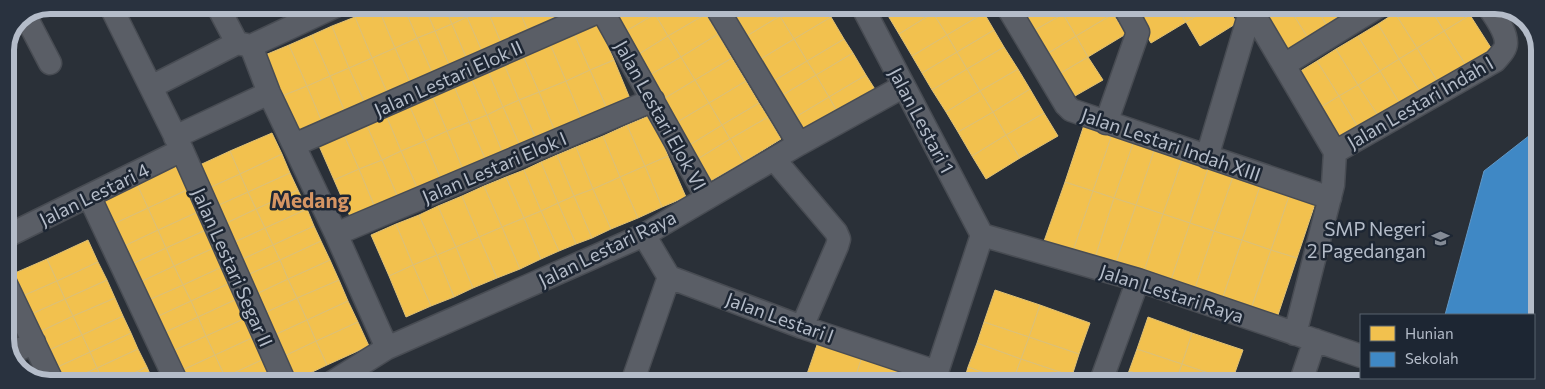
<svg xmlns="http://www.w3.org/2000/svg" width="1545" height="389" font-family="Commissioner,sans-serif">
<rect width="100%" height="100%" fill="#2a3038"/>
<path fill="#f2c14e" stroke="#dfc073" d="M 381,5 L 403,5 L 417,38 L 395,48 L 378,7 Z
M 403,5 L 424,5 L 435,31 L 417,38 Z
M 424,5 L 444,5 L 452,24 L 435,31 Z
M 444,5 L 463,5 L 467,17 L 452,24 Z
M 463,5 L 485,5 L 487,9 L 467,17 Z
M 495,5 L 517,5 L 531,38 L 504,50 L 487,9 Z
M 517,5 L 546,5 L 556,28 L 531,38 Z
M 546,5 L 574,5 L 579,18 L 556,28 Z
M 603,5 L 631,5 L 611,18 Z
M 631,5 L 650,5 L 655,14 L 621,34 L 611,18 Z
M 650,5 L 669,5 L 655,14 Z
M 669,5 L 701,5 L 706,14 L 668,36 L 655,14 Z
M 726,5 L 744,5 L 731,13 Z
M 744,5 L 773,5 L 780,16 L 745,37 L 731,13 Z
M 773,5 L 797,5 L 780,16 Z
M 797,5 L 824,5 L 831,17 L 794,39 L 780,16 Z
M 890,6 L 929,6 L 933,13 L 899,34 L 884,9 Z
M 929,6 L 946,6 L 933,13 Z
M 946,6 L 980,6 L 984,13 L 947,35 L 933,13 Z
M 1011,6 L 1039,6 L 1018,18 Z
M 1039,6 L 1058,6 L 1063,14 L 1028,34 L 1018,18 Z
M 1058,6 L 1076,6 L 1063,14 Z
M 1076,6 L 1109,6 L 1113,14 L 1076,36 L 1063,14 Z
M 1128,6 L 1160,6 L 1137,20 Z
M 1160,6 L 1176,6 L 1186,22 L 1151,43 L 1137,20 Z
M 1176,6 L 1213,6 L 1186,22 Z
M 1213,6 L 1226,6 L 1237,23 L 1200,46 L 1186,22 Z
M 1256,6 L 1286,6 L 1264,19 Z
M 1286,6 L 1288,6 L 1310,41 L 1287,55 L 1264,19 Z
M 1288,6 L 1315,6 L 1329,29 L 1310,41 Z
M 1315,6 L 1345,6 L 1351,15 L 1329,29 Z
M 1345,6 L 1367,6 L 1351,15 Z
M 1407,6 L 1429,6 L 1444,31 L 1417,48 L 1395,13 Z
M 1429,6 L 1465,6 L 1470,15 L 1444,31 Z
M 378,7 L 395,48 L 372,58 L 355,17 Z
M 487,9 L 504,50 L 485,58 L 467,17 Z
M 933,13 L 947,35 L 912,56 L 899,34 Z
M 984,13 L 994,30 L 957,52 L 947,35 Z
M 1395,13 L 1417,48 L 1399,59 L 1378,24 Z
M 655,14 L 668,36 L 634,57 L 621,34 Z
M 706,14 L 718,34 L 681,57 L 668,36 Z
M 1063,14 L 1076,36 L 1042,57 L 1028,34 Z
M 1113,14 L 1126,34 L 1088,57 L 1076,36 Z
M 1470,15 L 1493,51 L 1467,67 L 1444,31 Z
M 780,16 L 794,39 L 759,60 L 745,37 Z
M 355,17 L 372,58 L 349,68 L 332,26 Z
M 467,17 L 485,58 L 469,64 L 452,24 Z
M 831,17 L 844,39 L 807,61 L 794,39 Z
M 596,19 L 614,60 L 590,70 L 572,29 Z
M 452,24 L 469,64 L 452,72 L 435,31 Z
M 1378,24 L 1399,59 L 1380,71 L 1358,36 Z
M 332,26 L 349,68 L 330,76 L 312,35 Z
M 572,29 L 590,70 L 566,81 L 548,39 Z
M 994,30 L 1004,47 L 967,69 L 957,52 Z
M 435,31 L 452,72 L 435,79 L 417,38 Z
M 1444,31 L 1467,67 L 1439,84 L 1417,48 Z
M 718,34 L 732,58 L 695,80 L 681,57 Z
M 312,35 L 330,76 L 307,86 L 289,45 Z
M 947,35 L 957,52 L 922,73 L 912,56 Z
M 668,36 L 681,57 L 646,77 L 634,57 Z
M 1076,36 L 1088,57 L 1054,77 L 1042,57 Z
M 1358,36 L 1380,71 L 1358,85 L 1336,49 Z
M 417,38 L 435,79 L 413,89 L 395,48 Z
M 548,39 L 566,81 L 539,92 L 521,51 Z
M 794,39 L 807,61 L 772,82 L 759,60 Z
M 844,39 L 853,53 L 816,75 L 807,61 Z
M 289,45 L 307,86 L 282,96 L 265,55 Z
M 1004,47 L 1018,69 L 980,91 L 967,69 Z
M 395,48 L 413,89 L 390,99 L 372,58 Z
M 1417,48 L 1439,84 L 1422,95 L 1399,59 Z
M 1336,49 L 1358,85 L 1339,96 L 1317,61 Z
M 521,51 L 539,92 L 519,100 L 502,59 Z
M 957,52 L 967,69 L 932,90 L 922,73 Z
M 853,53 L 866,75 L 829,97 L 816,75 Z
M 681,57 L 695,80 L 660,101 L 646,77 Z
M 1088,57 L 1103,80 L 1068,100 L 1054,77 Z
M 372,58 L 390,99 L 367,108 L 349,68 Z
M 732,58 L 746,81 L 709,103 L 695,80 Z
M 502,59 L 519,100 L 503,107 L 486,66 Z
M 1399,59 L 1422,95 L 1402,107 L 1380,71 Z
M 614,60 L 631,101 L 608,111 L 590,70 Z
M 807,61 L 816,75 L 781,96 L 772,82 Z
M 1317,61 L 1339,96 L 1316,110 L 1294,75 Z
M 486,66 L 503,107 L 487,115 L 469,73 Z
M 349,68 L 367,108 L 347,117 L 330,76 Z
M 967,69 L 980,91 L 946,112 L 932,90 Z
M 1018,69 L 1030,89 L 993,112 L 980,91 Z
M 590,70 L 608,111 L 583,122 L 566,81 Z
M 1380,71 L 1402,107 L 1381,120 L 1358,85 Z
M 469,73 L 487,115 L 469,122 L 452,81 Z
M 816,75 L 829,97 L 794,118 L 781,96 Z
M 866,75 L 878,94 L 840,117 L 829,97 Z
M 330,76 L 347,117 L 324,127 L 307,86 Z
M 695,80 L 709,103 L 674,124 L 660,101 Z
M 452,81 L 469,122 L 447,131 L 430,91 Z
M 566,81 L 583,122 L 556,134 L 539,92 Z
M 746,81 L 759,103 L 722,125 L 709,103 Z
M 1358,85 L 1381,120 L 1361,132 L 1339,96 Z
M 307,86 L 324,127 L 300,137 L 282,96 Z
M 1030,89 L 1044,113 L 1006,135 L 993,112 Z
M 430,91 L 447,131 L 425,141 L 407,100 Z
M 980,91 L 993,112 L 958,132 L 946,112 Z
M 539,92 L 556,134 L 537,141 L 519,100 Z
M 1339,96 L 1361,132 L 1338,146 L 1316,110 Z
M 829,97 L 840,117 L 806,138 L 794,118 Z
M 407,100 L 425,141 L 401,151 L 384,110 Z
M 519,100 L 537,141 L 521,148 L 503,107 Z
M 709,103 L 722,125 L 688,146 L 674,124 Z
M 759,103 L 768,117 L 730,139 L 722,125 Z
M 503,107 L 521,148 L 504,156 L 487,115 Z
M 384,110 L 401,151 L 382,160 L 364,119 Z
M 993,112 L 1006,135 L 972,156 L 958,132 Z
M 1044,113 L 1058,136 L 1020,158 L 1006,135 Z
M 487,115 L 504,156 L 487,163 L 469,122 Z
M 651,115 L 668,156 L 645,166 L 627,125 Z
M 768,117 L 781,139 L 744,162 L 730,139 Z
M 364,119 L 382,160 L 359,169 L 341,128 Z
M 469,122 L 487,163 L 464,172 L 447,131 Z
M 1085,122 L 1113,131 L 1093,191 L 1065,182 Z
M 627,125 L 645,166 L 620,177 L 603,136 Z
M 722,125 L 730,139 L 696,160 L 688,146 Z
M 341,128 L 359,169 L 334,180 L 316,139 Z
M 447,131 L 464,172 L 442,182 L 425,141 Z
M 1113,131 L 1135,138 L 1114,198 L 1093,191 Z
M 272,133 L 282,154 L 240,174 L 230,151 Z
M 1006,135 L 1020,158 L 986,179 L 972,156 Z
M 603,136 L 620,177 L 593,189 L 576,147 Z
M 1135,138 L 1156,145 L 1136,205 L 1114,198 Z
M 730,139 L 744,162 L 709,182 L 696,160 Z
M 425,141 L 442,182 L 419,192 L 401,151 Z
M 1156,145 L 1184,154 L 1163,214 L 1136,205 Z
M 576,147 L 593,189 L 574,196 L 557,155 Z
M 230,151 L 240,174 L 202,191 L 191,169 Z
M 401,151 L 419,192 L 399,200 L 382,160 Z
M 282,154 L 290,173 L 248,192 L 240,174 Z
M 1184,154 L 1210,163 L 1190,223 L 1163,214 Z
M 557,155 L 574,196 L 558,203 L 541,162 Z
M 668,156 L 686,197 L 662,207 L 645,166 Z
M 382,160 L 399,200 L 376,210 L 359,169 Z
M 541,162 L 558,203 L 541,211 L 524,170 Z
M 178,163 L 189,189 L 148,208 L 136,182 Z
M 1210,163 L 1235,171 L 1214,231 L 1190,223 Z
M 645,166 L 662,207 L 638,218 L 620,177 Z
M 359,169 L 376,210 L 352,221 L 334,180 Z
M 524,170 L 541,211 L 524,218 L 506,177 Z
M 1235,171 L 1262,180 L 1242,240 L 1214,231 Z
M 290,173 L 298,190 L 256,209 L 248,192 Z
M 240,174 L 248,192 L 210,209 L 202,191 Z
M 506,177 L 524,218 L 502,227 L 484,186 Z
M 620,177 L 638,218 L 611,229 L 593,189 Z
M 1262,180 L 1291,190 L 1271,250 L 1242,240 Z
M 136,182 L 148,208 L 109,226 L 97,200 Z
M 1065,182 L 1093,191 L 1072,254 L 1043,244 Z
M 484,186 L 502,227 L 479,237 L 462,196 Z
M 189,189 L 200,211 L 158,230 L 148,208 Z
M 593,189 L 611,229 L 592,238 L 574,196 Z
M 298,190 L 307,209 L 265,228 L 256,209 Z
M 1291,190 L 1317,198 L 1297,258 L 1271,250 Z
M 1093,191 L 1114,198 L 1094,261 L 1072,254 Z
M 248,192 L 256,209 L 218,227 L 210,209 Z
M 462,196 L 479,237 L 456,247 L 438,206 Z
M 574,196 L 592,238 L 576,244 L 558,203 Z
M 1114,198 L 1136,205 L 1114,268 L 1094,261 Z
M 558,203 L 576,244 L 559,251 L 541,211 Z
M 1136,205 L 1163,214 L 1142,277 L 1114,268 Z
M 438,206 L 456,247 L 437,255 L 419,215 Z
M 148,208 L 158,230 L 120,248 L 109,226 Z
M 256,209 L 265,228 L 226,246 L 218,227 Z
M 307,209 L 314,226 L 273,245 L 265,228 Z
M 200,211 L 208,229 L 166,248 L 158,230 Z
M 541,211 L 559,251 L 541,259 L 524,218 Z
M 1163,214 L 1190,223 L 1169,286 L 1142,277 Z
M 419,215 L 437,255 L 413,265 L 396,224 Z
M 524,218 L 541,259 L 520,269 L 502,227 Z
M 1190,223 L 1214,231 L 1193,294 L 1169,286 Z
M 396,224 L 413,265 L 389,276 L 371,235 Z
M 314,226 L 321,241 L 280,260 L 273,245 Z
M 502,227 L 520,269 L 497,278 L 479,237 Z
M 265,228 L 273,245 L 234,263 L 226,246 Z
M 208,229 L 216,247 L 174,266 L 166,248 Z
M 158,230 L 166,248 L 128,266 L 120,248 Z
M 1214,231 L 1242,240 L 1221,303 L 1193,294 Z
M 479,237 L 497,278 L 473,288 L 456,247 Z
M 88,240 L 98,262 L 57,281 L 47,259 Z
M 1242,240 L 1271,250 L 1250,312 L 1221,303 Z
M 321,241 L 330,260 L 288,279 L 280,260 Z
M 273,245 L 280,260 L 241,278 L 234,263 Z
M 216,247 L 224,266 L 183,285 L 174,266 Z
M 456,247 L 473,288 L 454,297 L 437,255 Z
M 166,248 L 174,266 L 136,284 L 128,266 Z
M 1271,250 L 1297,258 L 1276,321 L 1250,312 Z
M 437,255 L 454,297 L 431,306 L 413,265 Z
M 47,259 L 57,281 L 18,298 L 8,276 Z
M 280,260 L 288,279 L 250,297 L 241,278 Z
M 330,260 L 339,280 L 297,298 L 288,279 Z
M 98,262 L 107,280 L 65,299 L 57,281 Z
M 413,265 L 431,306 L 406,317 L 389,276 Z
M 174,266 L 183,285 L 144,302 L 136,284 Z
M 224,266 L 232,282 L 191,301 L 183,285 Z
M 288,279 L 297,298 L 258,316 L 250,297 Z
M 107,280 L 115,298 L 73,316 L 65,299 Z
M 339,280 L 348,301 L 307,320 L 297,298 Z
M 57,281 L 65,299 L 27,316 L 18,298 Z
M 232,282 L 239,298 L 198,317 L 191,301 Z
M 183,285 L 191,301 L 152,319 L 144,302 Z
M 995,290 L 1040,305 L 1029,337 L 984,322 Z
M 115,298 L 123,316 L 82,335 L 73,316 Z
M 239,298 L 248,317 L 206,336 L 198,317 Z
M 297,298 L 307,320 L 268,338 L 258,316 Z
M 65,299 L 73,316 L 35,334 L 27,316 Z
M 191,301 L 198,317 L 159,335 L 152,319 Z
M 348,301 L 358,322 L 316,341 L 307,320 Z
M 1040,305 L 1090,323 L 1079,354 L 1029,337 Z
M 73,316 L 82,335 L 43,353 L 35,334 Z
M 123,316 L 131,333 L 90,352 L 82,335 Z
M 198,317 L 206,336 L 168,353 L 159,335 Z
M 248,317 L 256,336 L 215,355 L 206,336 Z
M 1148,317 L 1192,333 L 1182,364 L 1137,349 Z
M 307,320 L 316,341 L 278,359 L 268,338 Z
M 358,322 L 369,346 L 327,365 L 316,341 Z
M 984,322 L 1029,337 L 1021,359 L 977,343 Z
M 131,333 L 138,349 L 97,368 L 90,352 Z
M 1192,333 L 1243,350 L 1232,381 L 1182,364 Z
M 82,335 L 90,352 L 51,370 L 43,353 Z
M 206,336 L 215,355 L 176,373 L 168,353 Z
M 256,336 L 266,358 L 225,377 L 215,355 Z
M 1029,337 L 1079,354 L 1072,376 L 1021,359 Z
M 316,341 L 327,365 L 289,383 L 278,359 Z
M 818,342 L 862,357 L 853,384 L 836,384 L 807,374 Z
M 977,343 L 1021,359 L 1012,383 L 968,367 Z
M 138,349 L 147,367 L 112,383 L 104,383 L 97,368 Z
M 1137,349 L 1182,364 L 1175,384 L 1168,384 L 1129,371 Z
M 90,352 L 97,368 L 63,383 L 51,370 Z
M 215,355 L 225,377 L 210,383 L 181,383 L 176,373 Z
M 862,357 L 913,375 L 910,384 L 853,384 Z
M 266,358 L 276,379 L 266,383 L 228,383 L 225,377 Z
M 1021,359 L 1072,376 L 1069,384 L 1012,383 Z
M 1182,364 L 1232,381 L 1231,384 L 1175,384 Z
M 147,367 L 154,383 L 112,383 Z
M 968,367 L 1012,383 L 1012,384 L 963,384 Z
M 97,368 L 104,383 L 63,383 Z
M 1129,371 L 1168,384 L 1124,384 Z
M 807,374 L 836,384 L 803,384 Z
M 225,377 L 228,383 L 210,383 Z
M 1369,378 L 1393,378 L 1412,384 L 1367,384 Z"/>
<path fill="#3f88c5" stroke="#6298c6" d="M 1539,128 L 1539,348 L 1534,357 L 1534,315 L 1445,315 L 1484,171 Z"/>
<g fill="none" stroke-linecap="round" stroke-linejoin="round">
<defs>
<path id="street" d="M 110,5 L 182,150 L 285,383
M 217,5 L 237,43
M 599,5 L 707,198
M 715,5 L 799,144
M 862,6 L 982,235
M 1007,6 L 1066,105 L 1071,110 L 1330,198
M 1249,6 L 1335,152 L 1333,185 L 1295,334
M 25,15 L 50,63
M 251,46 L 269,93 L 336,234 L 387,348
M 1284,65 L 1379,6
M 151,87 L 237,43 L 251,46 L 338,5
M 1106,123 L 1138,32 L 1124,6
M 175,137 L 269,93
M 294,145 L 602,10
M 1335,152 L 1495,61 C 1499,56 1506,50 1506,43 C 1506,30 1494,16 1488,6
M 1207,157 L 1251,9
M 774,159 L 836,232 L 839,239 L 837,246 L 802,327
M 89,196 L 177,383
M 336,234 L 653,100
M 644,235 L 669,277 L 802,327 L 937,372
M 982,235 L 1138,280 L 1361,356
M 5,237 L 182,150
M 5,282 L 53,383
M 10,354 L 34,342
M 1424,378 L 1442,384
M 331,383 L 387,348 L 644,235 L 799,144 L 904,86
M 632,383 L 669,277
M 933,384 L 982,235
M 1100,384 L 1138,280
M 1300,384 L 1315,340"/>
</defs>
<use href="#street" stroke="#484c53" stroke-width="25"/>
<use href="#street" stroke="#5a5e66" stroke-width="22"/>
</g>
<defs>
<symbol id="school-bare" viewBox="-9 -9 18 18"><path d="M0-5L7-2L0 1L-7-2ZM-4 1L0 2.5L4 1V4Q0 6-4 4Z" fill="#848b96" stroke="#1d2633" stroke-width="2.5" paint-order="stroke"/></symbol>
</defs>
<g fill-rule="evenodd">
<use href="#school-bare" x="1428" y="226" width="25" height="25"/>
</g>
<g text-anchor="middle" dominant-baseline="central" stroke-width="5" stroke-linejoin="round" paint-order="stroke">
<g font-size="19" fill="#b4bcc9" stroke="#1d2633">
<text transform="translate(448 78) rotate(-24)">Jalan Lestari Elok II</text>
<text transform="translate(1420 102) rotate(-30)">Jalan Lestari Indah I</text>
<text transform="translate(661 115) rotate(61)">Jalan Lestari Elok VI</text>
<text transform="translate(922 120) rotate(62)">Jalan Lestari 1</text>
<text transform="translate(1171 144) rotate(19)">Jalan Lestari Indah XIII</text>
<text transform="translate(494 167) rotate(-23)">Jalan Lestari Elok I</text>
<text transform="translate(94 194) rotate(-26)">Jalan Lestari 4</text>
<text transform="translate(607 248) rotate(-26)">Jalan Lestari Raya</text>
<text transform="translate(233 267) rotate(66)">Jalan Lestari Segar II</text>
<text transform="translate(1172 293) rotate(18)">Jalan Lestari Raya</text>
<text transform="translate(780 317) rotate(20)">Jalan Lestari I</text>
</g>
<g font-size="19" fill="#b4bcc9" stroke="#1d2633" text-anchor="end">
<text x="1426" y="228">SMP Negeri<tspan x="1426" dy="22">2 Pagedangan</tspan></text>
</g>
<g font-size="21" font-weight="bold" fill="#d59563" stroke="#1d2633">
<text x="310" y="199">Medang</text>
</g>
</g>
<path d="M0 0H1545V389H0ZM50 14H1495A36 36 0 0 1 1531 50V339A36 36 0 0 1 1495 375H50A36 36 0 0 1 14 339V50A36 36 0 0 1 50 14Z" fill="#29323f" fill-rule="evenodd"/>
<path fill="none" stroke="#b4bcc9" stroke-width="6" d="M50 14H1495A36 36 0 0 1 1531 50V339A36 36 0 0 1 1495 375H50A36 36 0 0 1 14 339V50A36 36 0 0 1 50 14Z"/>
<rect x="1360" y="314" width="175" height="65" fill="#1d2633" stroke="#59626f"/>
<rect x="1370" y="326" width="25" height="15" fill="#f2c14e" stroke="#59626f"/>
<text x="1405" y="339" font-size="15" fill="#b4bcc9">Hunian</text>
<rect x="1370" y="352" width="25" height="15" fill="#3f88c5" stroke="#59626f"/>
<text x="1405" y="364" font-size="15" fill="#b4bcc9">Sekolah</text>
</svg>
